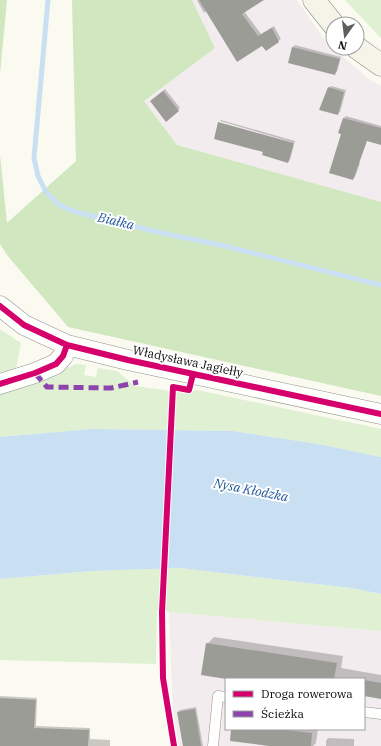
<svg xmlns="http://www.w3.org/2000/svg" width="381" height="746" font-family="'IBM Plex Serif',serif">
<rect width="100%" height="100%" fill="#fafaf1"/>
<path fill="#f2ecee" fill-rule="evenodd" d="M 192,0 L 297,0 L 324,39 L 333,48 L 369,79 L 381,86 L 381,202 L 177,145 L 144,101 L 215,48 Z
M 169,612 L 381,631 L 381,746 L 179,746 L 173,713 ZM 226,679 L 364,679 L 364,729 L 226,729 Z"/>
<path fill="#e0f0d2" d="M 345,0 L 381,0 L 381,38 Z
M 0,329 L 21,343 L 16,369 L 0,373 Z
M 76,364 L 86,365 L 84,375 L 96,377 L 98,368 L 117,371 L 135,386 L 186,393 L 197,390 L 381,429 L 381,457 L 318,444 L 233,431 L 92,429 L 0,437 L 0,392 L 38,383 Z
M 180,568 L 351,588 L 381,594 L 381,631 L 157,611 L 156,664 L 0,660 L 0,579 L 92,571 Z"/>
<path fill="#d0e7c0" d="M 0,0 L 7,0 L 0,74 Z
M 72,0 L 192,0 L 215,48 L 144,101 L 177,145 L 381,202 L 381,396 L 68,327 L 7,255 L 0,244 L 0,155 L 7,223 L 76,161 Z"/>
<path fill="#c9dff2" d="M 92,429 L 233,431 L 318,444 L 381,457 L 381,594 L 351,588 L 180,568 L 92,571 L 0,579 L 0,437 Z"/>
<path fill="#0003" d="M 197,0 L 262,0 L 244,11 L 261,34 L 274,26 L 281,39 L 266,50 L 263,45 L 206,11 L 204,13 Z
M 295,45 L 341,57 L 337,72 L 334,74 L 289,62 L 293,47 Z
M 331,86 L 346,90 L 340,112 L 337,114 L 329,88 Z
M 165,89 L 180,108 L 178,110 L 153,99 Z
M 346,116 L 381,126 L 381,144 L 339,133 L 344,118 Z
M 221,120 L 295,141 L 295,143 L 220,121 Z
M 219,123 L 294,145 L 290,160 L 288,162 L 265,151 Z
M 337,155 L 360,163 L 355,177 L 353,179 Z
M 214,637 L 343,656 L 341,668 L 381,675 L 381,698 L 364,695 L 364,679 L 233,679 L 207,644 Z
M 0,696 L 37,698 L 36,726 L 90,728 L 90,739 L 110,740 L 110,746 L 0,746 Z
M 196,707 L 203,746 L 184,746 L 178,712 L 180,710 Z
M 232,729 L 318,729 L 316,743 L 313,746 L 278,746 Z
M 328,738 L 354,739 L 354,746 L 326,746 L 326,741 Z"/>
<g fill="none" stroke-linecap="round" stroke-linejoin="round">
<path stroke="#c9dff2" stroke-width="5" d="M 48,0 L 34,158 L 38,176 L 46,192 L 59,205 L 76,212 L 162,233 L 225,246 L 381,285"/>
</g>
<path fill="#9c9c97" d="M 199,0 L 264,0 L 242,14 L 258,36 L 272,28 L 279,42 L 266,51 L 262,46 L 237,62 Z
M 292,47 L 340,59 L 335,75 L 288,63 Z
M 328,87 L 344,92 L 338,115 L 319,110 Z
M 163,91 L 179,111 L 166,122 L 150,101 Z
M 343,118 L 381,128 L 381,145 L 367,141 L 353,180 L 329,173 L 341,134 L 338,133 Z
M 218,122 L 294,143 L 288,163 L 262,155 L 263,152 L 214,139 Z
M 206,643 L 337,663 L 334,679 L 226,679 L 201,675 Z
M 364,680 L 381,683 L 381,699 L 364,696 Z
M 0,698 L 36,700 L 34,728 L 89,730 L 88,746 L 0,746 Z
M 195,709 L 201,746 L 183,746 L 177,712 Z
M 231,729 L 277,729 L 312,733 L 311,746 L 269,746 L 230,741 Z"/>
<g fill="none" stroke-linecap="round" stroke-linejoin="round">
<defs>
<path id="lane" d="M 364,712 L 381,714
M 213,746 L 218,696 L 226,697"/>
<path id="street" d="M 0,306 L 24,325 L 67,345 L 128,360 L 381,414
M 0,384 L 35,373 L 56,364 L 63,356 L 67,345"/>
<path id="secondary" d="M 314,0 L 333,24
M 357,48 L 381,65"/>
</defs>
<use href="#lane" stroke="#93938f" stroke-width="11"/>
<use href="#street" stroke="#93938f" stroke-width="21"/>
<use href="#secondary" stroke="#8a8a86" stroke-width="23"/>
<use href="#lane" stroke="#fefefd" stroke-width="10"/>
<use href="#street" stroke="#fefefd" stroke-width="20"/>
<use href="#secondary" stroke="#f4f4e8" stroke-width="22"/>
<path stroke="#8e44ad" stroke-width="5" stroke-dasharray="10 5" stroke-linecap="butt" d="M 35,373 L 47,387 L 111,388 L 138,382"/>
<defs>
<path id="cycleway" d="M 0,306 L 24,325 L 67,345 L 128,360 L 381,414
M 0,384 L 35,373 L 56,364 L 63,356 L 67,345
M 174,746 L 163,678 L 162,612 L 173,387 L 189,390 L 193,374"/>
</defs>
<use href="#cycleway" stroke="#fff" stroke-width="8"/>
<use href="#cycleway" stroke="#d6006c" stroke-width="6"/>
</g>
<g text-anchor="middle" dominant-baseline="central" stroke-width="4" stroke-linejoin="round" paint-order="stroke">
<g font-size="12" fill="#0c0c0c" stroke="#fff">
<text transform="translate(188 361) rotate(12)">Władysława Jagiełły</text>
</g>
<g font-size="13" font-style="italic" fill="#1c5498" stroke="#fff">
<text transform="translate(116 221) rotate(13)">Białka</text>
<text transform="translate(251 490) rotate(11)">Nysa Kłodzka</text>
</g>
</g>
<rect x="225" y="678" width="140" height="52" fill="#ffffff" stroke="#9e9e9e"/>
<rect x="233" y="691" width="20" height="6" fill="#d6006c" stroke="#9e9e9e"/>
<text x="261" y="698" font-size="12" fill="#0c0c0c">Droga rowerowa</text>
<rect x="233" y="711" width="20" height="6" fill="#8e44ad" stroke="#9e9e9e"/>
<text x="261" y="718" font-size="12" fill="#0c0c0c">Ścieżka</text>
<g transform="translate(345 36) rotate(194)"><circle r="19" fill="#ffffff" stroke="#9e9e9e"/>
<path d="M0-3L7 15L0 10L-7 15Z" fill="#5f5f5c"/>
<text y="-6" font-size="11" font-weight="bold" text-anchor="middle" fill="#0c0c0c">N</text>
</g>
</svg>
